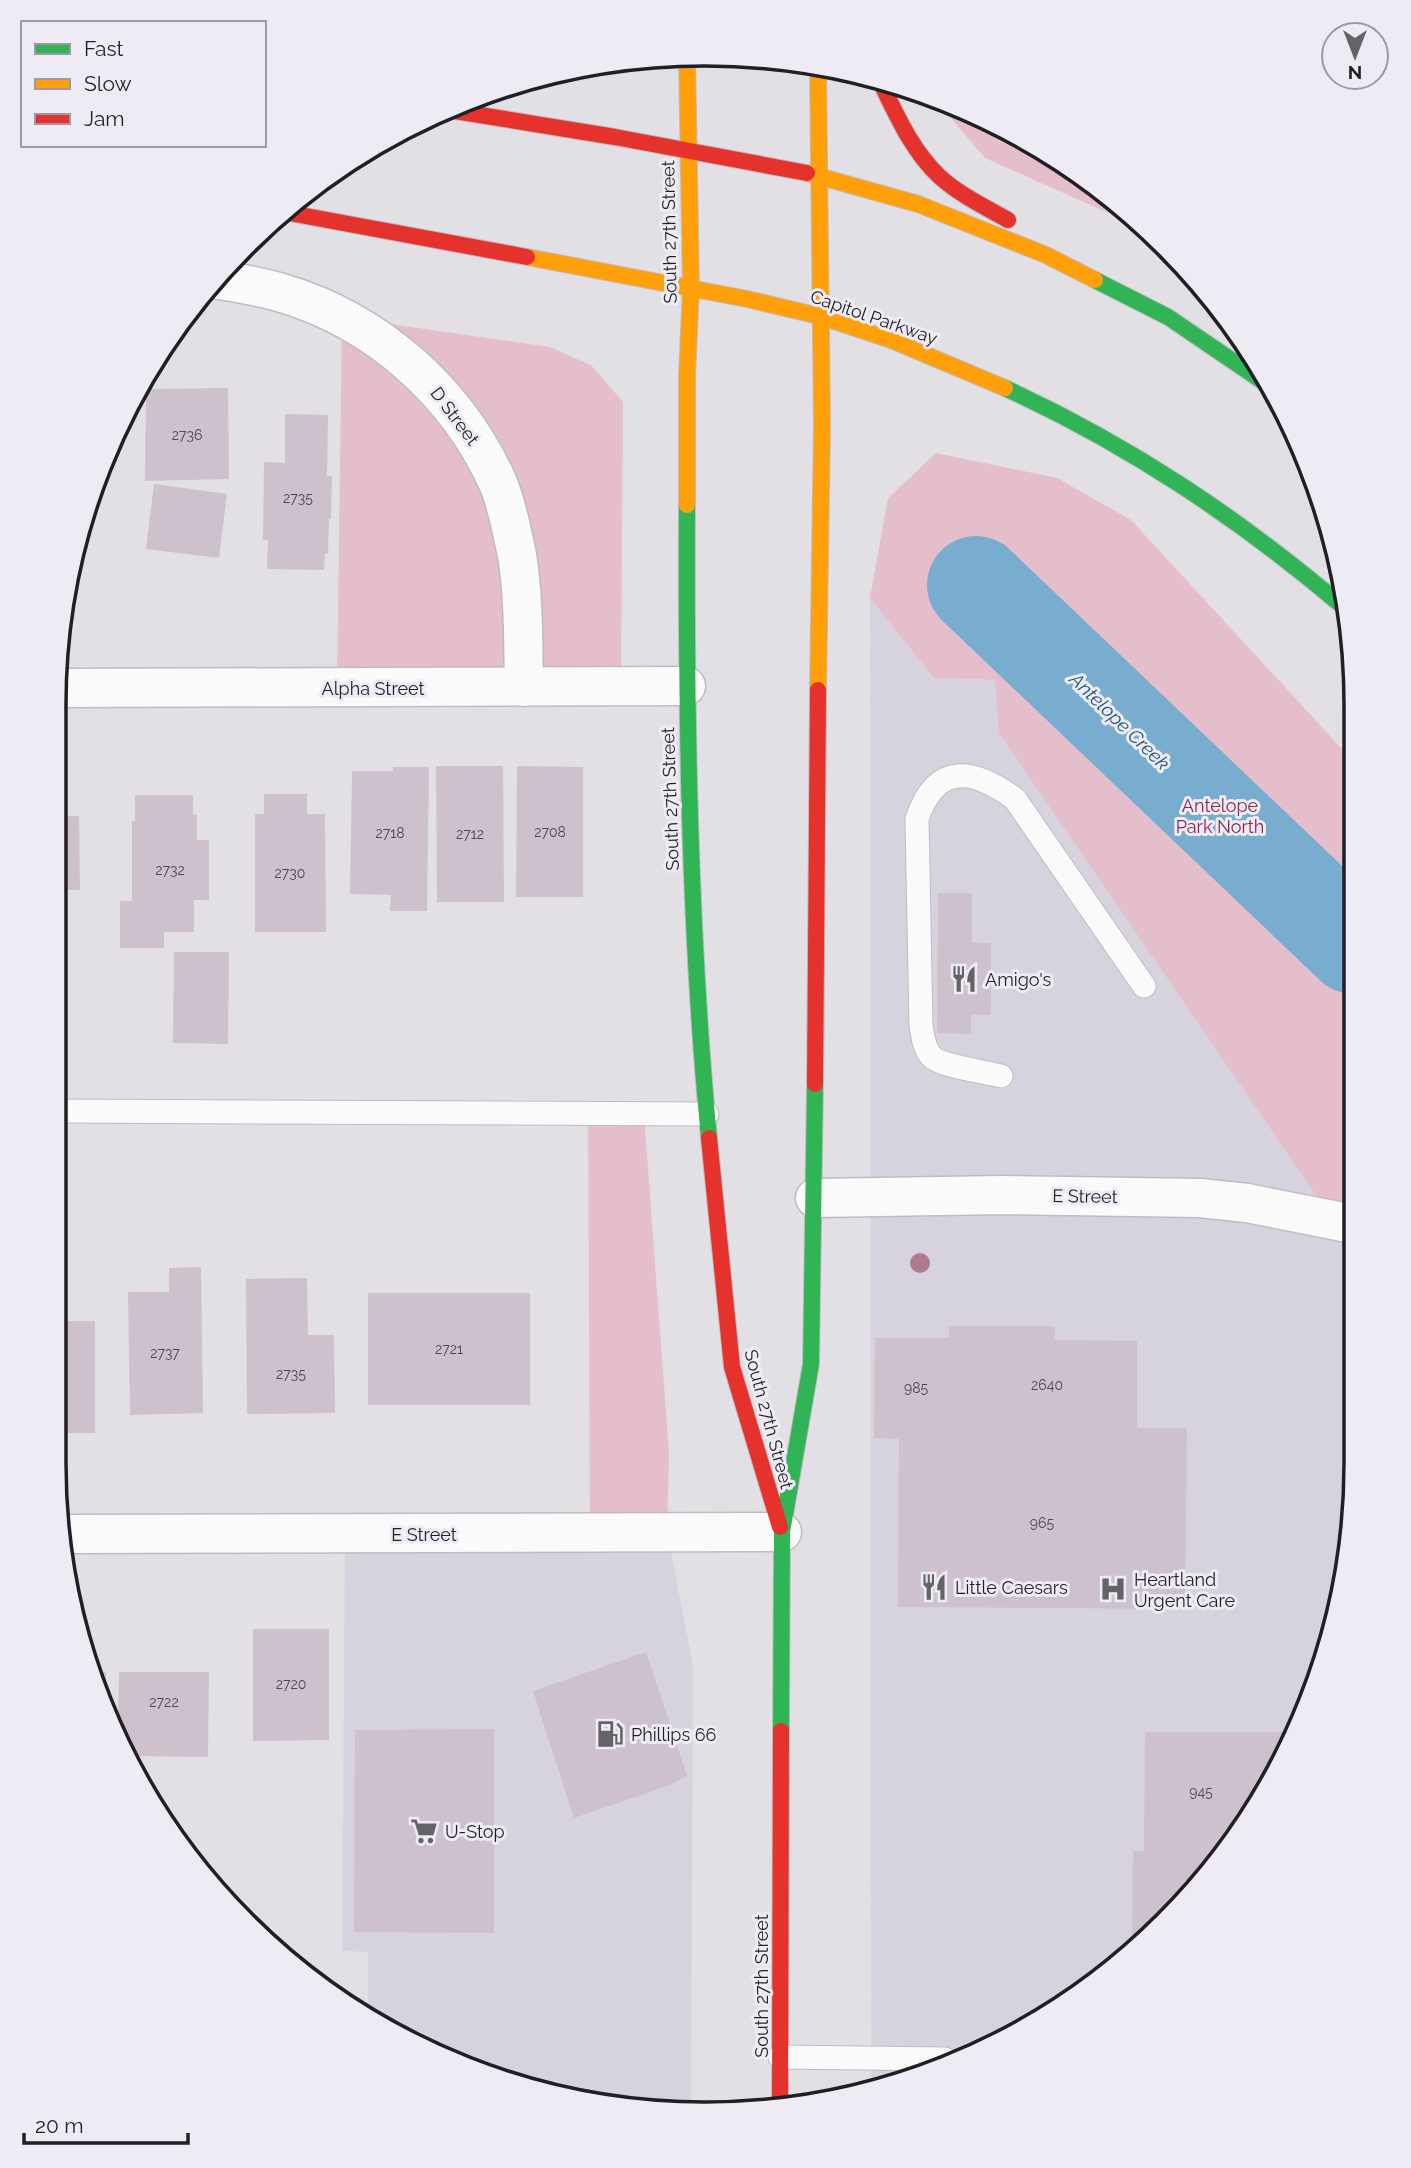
<svg xmlns="http://www.w3.org/2000/svg" width="1411" height="2168" font-family="Raleway,sans-serif">
<rect width="100%" height="100%" fill="#e2e0e5"/>
<path fill="#d6d3de" d="M 870,598 L 934,678 L 995,680 L 1353,1224 L 1351,1547 L 1307,1712 L 1195,1892 L 1067,2004 L 871,2092 Z
M 667,1532 L 693,1665 L 691,2111 L 496,2079 L 368,2011 L 368,1952 L 342,1951 L 345,1534 Z"/>
<path fill="#e4beca" d="M 932,96 L 1031,141 L 1135,216 L 1149,231 L 985,158 Z
M 342,317 L 550,347 L 591,365 L 623,402 L 621,687 L 337,688 Z
M 936,453 L 1057,478 L 1131,520 L 1355,763 L 1353,1224 L 1333,1220 L 999,733 L 995,680 L 934,678 L 870,598 L 888,498 Z
M 588,1113 L 644,1114 L 669,1453 L 667,1532 L 590,1533 Z"/>
<g fill="none" stroke-linecap="round" stroke-linejoin="round">
<path stroke="#78adcf" stroke-width="98" d="M 976,585 L 1354,945"/>
</g>
<path fill="#cdc1cd" d="M 228,388 L 229,479 L 145,481 L 146,389 Z
M 285,414 L 328,415 L 327,476 L 332,476 L 331,519 L 329,519 L 328,554 L 325,554 L 324,570 L 267,569 L 268,540 L 263,540 L 264,462 L 285,463 Z
M 154,484 L 227,494 L 219,558 L 146,549 Z
M 436,766 L 503,766 L 504,902 L 437,902 Z
M 517,766 L 583,767 L 583,897 L 516,897 Z
M 393,767 L 429,767 L 427,911 L 390,911 L 391,895 L 350,894 L 352,771 L 393,771 Z
M 264,794 L 307,794 L 307,814 L 325,814 L 326,932 L 255,932 L 255,814 L 264,814 Z
M 135,795 L 193,795 L 193,815 L 197,815 L 197,840 L 209,840 L 209,900 L 194,900 L 194,932 L 164,932 L 164,948 L 120,948 L 120,901 L 132,901 L 132,821 L 135,821 Z
M 59,816 L 79,816 L 80,890 L 58,890 Z
M 938,893 L 972,893 L 972,943 L 991,943 L 991,1015 L 971,1015 L 971,1034 L 937,1033 Z
M 174,952 L 229,952 L 228,1044 L 173,1043 Z
M 201,1267 L 203,1413 L 130,1415 L 128,1292 L 169,1292 L 169,1268 Z
M 307,1278 L 308,1335 L 334,1335 L 335,1413 L 247,1414 L 246,1279 Z
M 368,1293 L 530,1293 L 530,1405 L 368,1405 Z
M 55,1321 L 95,1321 L 95,1433 L 54,1433 Z
M 949,1326 L 1046,1326 L 1055,1327 L 1055,1340 L 1137,1341 L 1137,1428 L 1187,1428 L 1185,1609 L 898,1607 L 899,1439 L 874,1438 L 875,1338 L 949,1338 Z
M 253,1629 L 329,1629 L 329,1740 L 253,1741 Z
M 646,1652 L 687,1776 L 670,1785 L 574,1818 L 533,1691 Z
M 89,1671 L 106,1672 L 105,1705 Z
M 119,1672 L 209,1672 L 208,1757 L 131,1756 L 118,1732 Z
M 494,1729 L 494,1933 L 354,1932 L 355,1730 Z
M 1145,1732 L 1294,1732 L 1195,1892 L 1137,1942 L 1132,1942 L 1133,1851 L 1144,1851 Z"/>
<g fill="none" stroke-linecap="round" stroke-linejoin="round">
<defs>
<path id="lane" d="M 1001,1076 C 986,1072 941,1066 932,1057 C 924,1049 923,1037 921,1026 L 917,819 C 936,762 973,768 1015,799 L 1144,986
M 57,1111 L 707,1114
M 780,2057 L 945,2059"/>
<path id="street" d="M 214,279 C 237,283 260,286 282,293 C 377,321 457,392 498,483 C 507,504 512,532 517,555 C 524,598 523,643 524,687
M 59,688 L 686,686
M 815,1198 L 1003,1195 L 1200,1198 L 1247,1203 L 1353,1224
M 66,1534 L 782,1532"/>
<path id="fast" d="M 1095,280 L 1168,317 L 1271,387
M 1005,388 C 1131,446 1240,519 1346,609
M 687,505 C 686,716 689,927 709,1138
M 781,1731 L 782,1532 L 811,1364 L 815,1084"/>
<path id="slow" d="M 818,66 L 822,426 L 818,690
M 807,173 L 918,204 L 1046,255 L 1095,280
M 527,257 L 747,299 L 819,316 L 891,340 L 1005,388
M 687,505 L 687,376 L 691,288 L 687,56"/>
<path id="jam" d="M 880,81 C 896,114 912,151 940,177 C 960,195 985,207 1008,220
M 449,110 L 615,137 L 807,173
M 284,212 L 527,257
M 815,1084 L 818,690
M 709,1138 L 732,1367 L 780,1527
M 780,2104 L 781,1731"/>
</defs>
<use href="#lane" stroke="#bebcc0" stroke-width="25"/>
<use href="#street" stroke="#bebcc0" stroke-width="41"/>
<use href="#fast" stroke="#bebcc0" stroke-width="18"/>
<use href="#slow" stroke="#bebcc0" stroke-width="18"/>
<use href="#jam" stroke="#bebcc0" stroke-width="18"/>
<use href="#lane" stroke="#fbfafb" stroke-width="23"/>
<use href="#street" stroke="#fbfafb" stroke-width="38"/>
<use href="#fast" stroke="#30b455" stroke-width="16"/>
<use href="#slow" stroke="#ff9f0a" stroke-width="16"/>
<use href="#jam" stroke="#e5322d" stroke-width="16"/>
</g>
<circle fill="#b07b91" cx="920" cy="1263" r="10"/>
<defs>
<symbol id="restaurant-bare" viewBox="-9 -9 18 18"><path d="M-5-6h1v4h1v-4h1v4h1v-4h1v5L-1.5 .5V6h-2V.5L-5-1ZM5-6V6H3V1.5H1.5Q1.5-4 5-6Z" fill="#646367" stroke="#eeebf5" stroke-width="2.5" paint-order="stroke"/></symbol>
<symbol id="hospital-bare" viewBox="-9 -9 18 18"><path d="M-5-5h3v3.5h4V-5h3V5h-3V1.5h-4V5h-3Z" fill="#646367" stroke="#eeebf5" stroke-width="2.5" paint-order="stroke"/></symbol>
<symbol id="fuel-bare" viewBox="-9 -9 18 18"><path d="M-5.5-6h7V0h2V4h1.3V-2.5L3-4.5l.8-.8L6-3V5H2.5V1h-1V6h-7ZM-4.2-4.7v3.2H.2V-4.7Z" fill="#646367" stroke="#eeebf5" stroke-width="2.5" paint-order="stroke"/></symbol>
<symbol id="supermarket-bare" viewBox="-9 -9 18 18"><path d="M-6-5.5h2.5l.6 2H6L4.5 2H-2.5L-4.4-4H-6ZM-1.5 3.2a1.3 1.3 0 1 0 .1 0ZM3 3.2a1.3 1.3 0 1 0 .1 0Z" fill="#646367" stroke="#eeebf5" stroke-width="2.5" paint-order="stroke"/></symbol>
</defs>
<g fill-rule="evenodd">
<use href="#restaurant-bare" x="945" y="960" width="38" height="38"/>
<use href="#restaurant-bare" x="915" y="1568" width="38" height="38"/>
<use href="#hospital-bare" x="1094" y="1570" width="38" height="38"/>
<use href="#fuel-bare" x="591" y="1715" width="38" height="38"/>
<use href="#supermarket-bare" x="405" y="1812" width="38" height="38"/>
</g>
<g text-anchor="middle" dominant-baseline="central" stroke-width="6" stroke-linejoin="round" paint-order="stroke">
<g font-size="14" fill="#4b484e">
<text x="187" y="435">2736</text>
<text x="298" y="498">2735</text>
<text x="550" y="832">2708</text>
<text x="390" y="833">2718</text>
<text x="470" y="834">2712</text>
<text x="170" y="870">2732</text>
<text x="290" y="873">2730</text>
<text x="449" y="1349">2721</text>
<text x="165" y="1353">2737</text>
<text x="291" y="1374">2735</text>
<text x="1047" y="1385">2640</text>
<text x="916" y="1388">985</text>
<text x="1042" y="1523">965</text>
<text x="291" y="1684">2720</text>
<text x="164" y="1702">2722</text>
<text x="1201" y="1792">945</text>
</g>
<g font-size="18" fill="#201f23" stroke="#eeebf5">
<text transform="translate(669 232) rotate(-91)">South 27th Street</text>
<text transform="translate(874 317) rotate(19)">Capitol Parkway</text>
<text transform="translate(455 416) rotate(53)">D Street</text>
<text x="373" y="688">Alpha Street</text>
<text transform="translate(670 799) rotate(-92)">South 27th Street</text>
<text transform="translate(1085 1196) rotate(1)">E Street</text>
<text transform="translate(769 1419) rotate(75)">South 27th Street</text>
<text x="424" y="1534">E Street</text>
<text transform="translate(761 1986) rotate(-90)">South 27th Street</text>
</g>
<g font-size="18" fill="#87294c" stroke="#eeebf5">
<text x="1220" y="805">Antelope<tspan x="1220" dy="21">Park North</tspan></text>
</g>
<g font-size="18" fill="#201f23" stroke="#eeebf5" text-anchor="start">
<text x="985" y="979">Amigo's</text>
<text x="1134" y="1579">Heartland<tspan x="1134" dy="21">Urgent Care</tspan></text>
<text x="955" y="1587">Little Caesars</text>
<text x="631" y="1734">Phillips 66</text>
<text x="445" y="1831">U-Stop</text>
</g>
<g font-size="19" font-style="italic" fill="#1c5575" stroke="#eeebf5">
<text transform="translate(1120 721) rotate(44)">Antelope Creek</text>
</g>
</g>
<path d="M0 0H1411V2168H0ZM705 66H705A639 639 0 0 1 1344 705V1463A639 639 0 0 1 705 2102H705A639 639 0 0 1 66 1463V705A639 639 0 0 1 705 66Z" fill="#eeebf5" fill-rule="evenodd"/>
<path fill="none" stroke="#201f23" stroke-width="3.5" d="M705 66H705A639 639 0 0 1 1344 705V1463A639 639 0 0 1 705 2102H705A639 639 0 0 1 66 1463V705A639 639 0 0 1 705 66Z"/>
<rect x="21" y="21" width="245" height="126" fill="#eeebf5" stroke="#9c99a1" stroke-width="2"/>
<rect x="35" y="44" width="35" height="10" fill="#30b455" stroke="#9c99a1" stroke-width="2"/>
<text x="84" y="56" font-size="21" fill="#201f23">Fast</text>
<rect x="35" y="79" width="35" height="10" fill="#ff9f0a" stroke="#9c99a1" stroke-width="2"/>
<text x="84" y="91" font-size="21" fill="#201f23">Slow</text>
<rect x="35" y="114" width="35" height="10" fill="#e5322d" stroke="#9c99a1" stroke-width="2"/>
<text x="84" y="126" font-size="21" fill="#201f23">Jam</text>
<g transform="translate(1355 56) rotate(180)"><circle r="33" fill="#eeebf5" stroke="#9c99a1" stroke-width="2"/>
<path d="M0-5L12 26L0 18L-12 26Z" fill="#646367"/>
<text y="-10" font-size="19" font-weight="bold" text-anchor="middle" fill="#201f23">N</text>
</g>
<path d="M24 2133v10h164v-10" fill="none" stroke="#201f23" stroke-width="3.5"/>
<text x="35" y="2133" font-size="21" fill="#201f23" stroke="#eeebf5" stroke-width="5" paint-order="stroke">20 m</text>
</svg>
